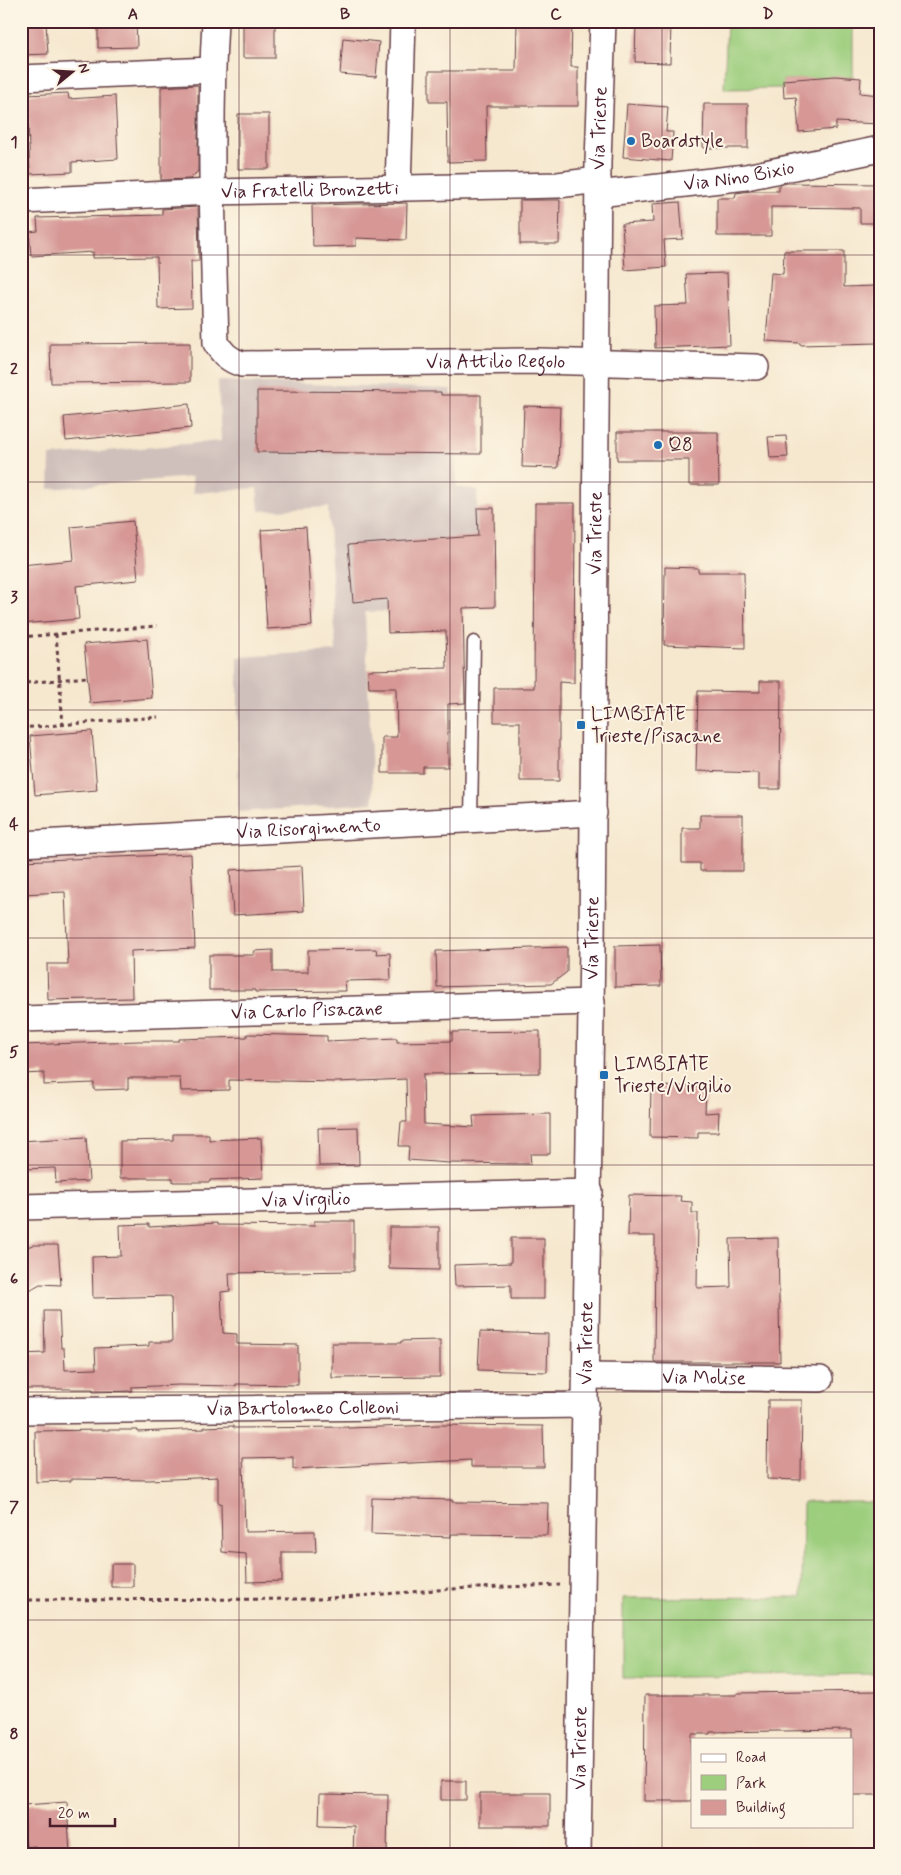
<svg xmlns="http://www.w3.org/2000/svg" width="901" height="1875" font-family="Mynerve,sans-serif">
<rect width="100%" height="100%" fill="#fcf5e5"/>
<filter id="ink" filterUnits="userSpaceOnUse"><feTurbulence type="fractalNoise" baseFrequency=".02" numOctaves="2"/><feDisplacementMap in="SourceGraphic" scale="10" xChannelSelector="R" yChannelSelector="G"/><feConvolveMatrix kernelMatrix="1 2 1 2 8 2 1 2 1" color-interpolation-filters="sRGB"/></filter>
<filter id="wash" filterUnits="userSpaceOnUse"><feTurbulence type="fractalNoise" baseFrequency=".0096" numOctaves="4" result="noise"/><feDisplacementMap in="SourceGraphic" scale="20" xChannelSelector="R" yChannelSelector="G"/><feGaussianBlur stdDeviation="1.12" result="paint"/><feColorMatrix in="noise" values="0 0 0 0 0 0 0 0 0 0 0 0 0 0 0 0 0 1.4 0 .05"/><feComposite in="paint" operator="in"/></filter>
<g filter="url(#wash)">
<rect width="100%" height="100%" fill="#f6e8cf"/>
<path fill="#cfc0bb" d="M 218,381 L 451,389 L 457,487 L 477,490 L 479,608 L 365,612 L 373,803 L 238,812 L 238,657 L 336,651 L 328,507 L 259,511 L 257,488 L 193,493 L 192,477 L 49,489 L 50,456 L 221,441 Z"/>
<path fill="#9dce7e" stroke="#747654" d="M 727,21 L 853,21 L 853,77 L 783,80 L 783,88 L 724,89 Z
M 803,1502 L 880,1502 L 880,1674 L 623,1678 L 623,1598 L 802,1597 Z"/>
<g id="blocks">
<path fill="#d69795" d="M 98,21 L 136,21 L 137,47 L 98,48 Z
M 243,21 L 275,21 L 275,58 L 243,58 Z
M 517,21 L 572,21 L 571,67 L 578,67 L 578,106 L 486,106 L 487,161 L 448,162 L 447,102 L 429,102 L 429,71 L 516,71 Z
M 636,21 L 671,21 L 670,63 L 635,62 Z
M 46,23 L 48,54 L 21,55 L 21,24 Z
M 343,38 L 379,42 L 376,77 L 340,74 Z
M 835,76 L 861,78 L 860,93 L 880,95 L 880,124 L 836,122 L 836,129 L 799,132 L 796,97 L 784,98 L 783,80 Z
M 196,85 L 198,86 L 198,171 L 190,179 L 161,180 L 161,87 Z
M 68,93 L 69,99 L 115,96 L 118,159 L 72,162 L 72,172 L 30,174 L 27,95 Z
M 627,104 L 668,107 L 666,132 L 673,132 L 671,161 L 623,157 Z
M 704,104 L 748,104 L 748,148 L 703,148 Z
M 238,114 L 269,114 L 269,169 L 238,169 Z
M 787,183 L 880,184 L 880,223 L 860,223 L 860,208 L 771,207 L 771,236 L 717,236 L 717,198 L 735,198 L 736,193 L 751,191 L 779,191 L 779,185 Z
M 520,200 L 560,200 L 559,244 L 520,244 Z
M 680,202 L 683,239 L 664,240 L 666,267 L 625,270 L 622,224 L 653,222 L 652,204 Z
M 407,203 L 406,240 L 356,238 L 356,246 L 313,247 L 312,205 Z
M 198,207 L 199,261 L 191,261 L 192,308 L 158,309 L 157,257 L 93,258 L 93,252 L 31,256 L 29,232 L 38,231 L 37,218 L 162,215 L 162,209 Z
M 784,251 L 844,251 L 844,287 L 876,286 L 878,343 L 800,345 L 800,343 L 766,341 L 771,273 L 783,274 Z
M 727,273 L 730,345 L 655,348 L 654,306 L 688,305 L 686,274 Z
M 190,343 L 190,382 L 51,383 L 50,344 Z
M 257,391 L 441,392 L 441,395 L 481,395 L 481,454 L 257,452 Z
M 189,404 L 191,428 L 66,441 L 64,417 Z
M 524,406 L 560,407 L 558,468 L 522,467 Z
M 617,432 L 718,432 L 719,485 L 689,485 L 689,460 L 617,460 Z
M 786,436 L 788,457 L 770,458 L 768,437 Z
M 535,503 L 575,503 L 574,683 L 559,682 L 559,781 L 520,781 L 520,722 L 494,722 L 494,688 L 534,688 Z
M 477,508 L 494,508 L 495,607 L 463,608 L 465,703 L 448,704 L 448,767 L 423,767 L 423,773 L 382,773 L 382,737 L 397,737 L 396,688 L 369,688 L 368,670 L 447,668 L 446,631 L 388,633 L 387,599 L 353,602 L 348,545 L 478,536 Z
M 133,521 L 138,580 L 76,586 L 79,619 L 21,624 L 21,565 L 74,560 L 71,527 Z
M 306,527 L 312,626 L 267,629 L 261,530 Z
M 665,567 L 698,568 L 698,572 L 744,572 L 745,648 L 664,645 Z
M 147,639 L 152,698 L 90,703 L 84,644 Z
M 760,681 L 781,681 L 780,789 L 759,789 L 759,773 L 696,771 L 698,691 L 760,692 Z
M 92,731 L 97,790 L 35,795 L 30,736 Z
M 700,815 L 743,815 L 743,871 L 700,871 L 700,863 L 682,863 L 682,828 L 700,828 Z
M 191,854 L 195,948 L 131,951 L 132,998 L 48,1000 L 47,964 L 68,964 L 65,892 L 21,894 L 21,861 Z
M 302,866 L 304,911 L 233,915 L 230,870 Z
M 660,945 L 661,986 L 615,987 L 615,946 Z
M 567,947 L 567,972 L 551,984 L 437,987 L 436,951 Z
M 376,949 L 377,954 L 390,953 L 391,980 L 345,981 L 346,991 L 255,992 L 255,990 L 209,990 L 209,955 L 254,955 L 254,951 L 273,950 L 273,972 L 308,972 L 308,950 Z
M 540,1031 L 540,1073 L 423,1074 L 424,1124 L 474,1127 L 473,1116 L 550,1114 L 550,1154 L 530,1154 L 531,1164 L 449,1163 L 408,1160 L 409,1146 L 399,1146 L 401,1122 L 407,1122 L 406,1079 L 338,1082 L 229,1080 L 229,1090 L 181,1091 L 180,1078 L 128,1078 L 128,1089 L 94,1090 L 94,1083 L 44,1085 L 44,1073 L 21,1074 L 21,1045 L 139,1041 L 179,1041 L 179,1039 L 247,1037 L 247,1034 L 327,1036 L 327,1041 L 397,1038 L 397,1042 L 452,1041 L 452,1032 Z
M 651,1086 L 706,1087 L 705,1113 L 719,1112 L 718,1132 L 698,1132 L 698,1138 L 650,1137 Z
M 358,1127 L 359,1165 L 319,1166 L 318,1128 Z
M 173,1134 L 209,1134 L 209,1140 L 261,1138 L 263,1178 L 210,1180 L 210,1182 L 173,1182 L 173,1178 L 120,1178 L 120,1141 L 173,1140 Z
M 86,1137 L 89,1181 L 56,1183 L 55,1168 L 21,1169 L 21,1141 Z
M 629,1195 L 681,1196 L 680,1201 L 692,1202 L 692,1213 L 698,1213 L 697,1288 L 731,1287 L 730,1239 L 778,1238 L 780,1362 L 654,1362 L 655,1236 L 628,1236 Z
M 314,1221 L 354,1221 L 354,1271 L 229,1273 L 230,1291 L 221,1292 L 223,1333 L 237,1334 L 237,1344 L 298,1345 L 298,1385 L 236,1384 L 236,1386 L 179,1385 L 132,1387 L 132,1391 L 93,1392 L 93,1389 L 21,1389 L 21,1354 L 45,1353 L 44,1311 L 59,1311 L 61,1348 L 64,1348 L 65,1370 L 96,1369 L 95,1348 L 149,1346 L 149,1342 L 172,1342 L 171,1296 L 93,1298 L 92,1257 L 121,1256 L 120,1225 L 149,1224 L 149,1227 L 217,1223 L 217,1225 L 314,1226 Z
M 389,1227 L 439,1227 L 439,1270 L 389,1269 Z
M 511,1238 L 544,1238 L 544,1299 L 511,1299 L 511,1285 L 455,1286 L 454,1265 L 511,1263 Z
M 33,1245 L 58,1245 L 61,1285 L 40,1284 L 21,1295 L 21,1249 Z
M 480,1332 L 548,1334 L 547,1372 L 478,1370 Z
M 440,1340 L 440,1377 L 332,1378 L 332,1343 L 401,1343 L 401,1341 Z
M 768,1400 L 802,1400 L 801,1480 L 767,1479 Z
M 439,1425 L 543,1426 L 544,1467 L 471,1467 L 471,1460 L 293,1469 L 293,1457 L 243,1458 L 245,1532 L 315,1531 L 316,1552 L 282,1552 L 282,1581 L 247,1582 L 246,1554 L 222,1552 L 221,1503 L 218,1503 L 218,1477 L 149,1480 L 71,1479 L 71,1481 L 36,1482 L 35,1431 L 103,1430 L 138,1430 L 138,1432 L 204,1429 L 204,1427 L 233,1426 L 234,1428 L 348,1427 L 348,1428 Z
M 372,1498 L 452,1500 L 452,1502 L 548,1503 L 547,1535 L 451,1534 L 451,1537 L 371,1534 Z
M 111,1564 L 133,1564 L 133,1587 L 111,1587 Z
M 880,1691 L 880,1795 L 852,1795 L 852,1730 L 710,1732 L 710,1734 L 692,1734 L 692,1801 L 644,1801 L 645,1695 L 737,1695 L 737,1693 Z
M 441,1781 L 466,1781 L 466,1800 L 441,1800 Z
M 480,1793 L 550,1793 L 550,1826 L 480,1826 Z
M 320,1794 L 388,1795 L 387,1854 L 353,1854 L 354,1826 L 319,1825 Z
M 67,1802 L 70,1854 L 35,1854 L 35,1846 L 26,1847 L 24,1805 Z"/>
</g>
</g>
<g filter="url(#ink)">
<use href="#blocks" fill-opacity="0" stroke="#643d44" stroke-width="1"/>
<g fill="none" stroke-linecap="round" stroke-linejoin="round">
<defs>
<path id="service" d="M 471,820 L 474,642"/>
<g id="minor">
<path id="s1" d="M 215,21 C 209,128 213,236 216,343 C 223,354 229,360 242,364 L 539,361 L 756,367"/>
<path d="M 21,78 L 212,70"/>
<path d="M 398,189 L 403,21"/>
<path id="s2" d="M 598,194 L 746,177 L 880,149"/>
<path id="s3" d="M 21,201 L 212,192 L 558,185 L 598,180"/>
<path id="s4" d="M 21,844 L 594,813"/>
<path id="s5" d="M 21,1019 L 592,1002"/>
<path id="s6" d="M 21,1207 L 590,1192"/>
<path id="s7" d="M 586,1376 L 820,1379"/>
<path id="s8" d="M 21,1411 L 586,1405"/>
<path id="s9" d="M 578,1854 L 592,944 L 598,162 L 603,21"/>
</g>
</defs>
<use href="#service" stroke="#643d44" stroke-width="15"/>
<use href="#minor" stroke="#643d44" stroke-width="28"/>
<path stroke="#643d44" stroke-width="3" stroke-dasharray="4 4" stroke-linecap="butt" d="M 56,634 L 63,725
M 21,637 L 157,626
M 26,683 L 87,677
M 21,728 L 158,717
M 21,1600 L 318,1599 L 450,1589 L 560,1585"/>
<use href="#service" stroke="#fff" stroke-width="12"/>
<use href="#minor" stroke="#fff" stroke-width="25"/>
</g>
</g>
<path fill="none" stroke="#4a1f2b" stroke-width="1" stroke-opacity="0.55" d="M 239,21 L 239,1854M 450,21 L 450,1854M 662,21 L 662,1854M 21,255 L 880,255M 21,482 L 880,482M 21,710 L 880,710M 21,938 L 880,938M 21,1165 L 880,1165M 21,1392 L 880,1392M 21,1620 L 880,1620"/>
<g fill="#1f6fb2" stroke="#fcf5e5" stroke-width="2">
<circle cx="631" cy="141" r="5"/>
<circle cx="658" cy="445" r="5"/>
<rect x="576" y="720" width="10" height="10" rx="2.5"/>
<rect x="599" y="1070" width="10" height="10" rx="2.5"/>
</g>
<g text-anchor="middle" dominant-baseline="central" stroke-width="4" stroke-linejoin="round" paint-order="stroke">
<g font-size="19" fill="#4a1f2b" stroke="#fcf5e5">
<text stroke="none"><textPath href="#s9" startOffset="1726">Via Trieste</textPath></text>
<text stroke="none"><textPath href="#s2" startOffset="142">Via Nino Bixio</textPath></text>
<text stroke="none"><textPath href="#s3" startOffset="289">Via Fratelli Bronzetti</textPath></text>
<text stroke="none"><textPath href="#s1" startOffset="610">Via Attilio Regolo</textPath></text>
<text stroke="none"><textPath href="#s9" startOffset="1321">Via Trieste</textPath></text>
<text stroke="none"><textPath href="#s4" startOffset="288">Via Risorgimento</textPath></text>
<text stroke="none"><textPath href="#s9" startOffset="916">Via Trieste</textPath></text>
<text stroke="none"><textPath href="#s5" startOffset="286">Via Carlo Pisacane</textPath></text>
<text stroke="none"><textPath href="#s6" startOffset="285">Via Virgilio</textPath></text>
<text stroke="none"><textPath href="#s9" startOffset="511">Via Trieste</textPath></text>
<text stroke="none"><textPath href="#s7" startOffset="118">Via Molise</textPath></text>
<text stroke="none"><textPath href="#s8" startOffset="282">Via Bartolomeo Colleoni</textPath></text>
<text stroke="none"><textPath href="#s9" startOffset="106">Via Trieste</textPath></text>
</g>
<g font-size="19" fill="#4a1f2b" stroke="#fcf5e5" text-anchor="start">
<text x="641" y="141">Boardstyle</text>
<text x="668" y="445">Q8</text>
<text x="591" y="714">LIMBIATE<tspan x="591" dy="22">Trieste/Pisacane</tspan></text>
<text x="614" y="1064">LIMBIATE<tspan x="614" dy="22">Trieste/Virgilio</tspan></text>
</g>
</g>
<rect width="901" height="1875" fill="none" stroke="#fcf5e5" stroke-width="55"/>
<rect x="691" y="1738" width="162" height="90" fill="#fcf5e5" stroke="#b59f9b"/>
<rect x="701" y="1754" width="25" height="8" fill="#ffffff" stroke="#b59f9b"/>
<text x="736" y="1762" font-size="15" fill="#4a1f2b">Road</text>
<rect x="701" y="1775" width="25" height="15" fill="#9dce7e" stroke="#b59f9b"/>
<text x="736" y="1788" font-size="15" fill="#4a1f2b">Park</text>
<rect x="701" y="1800" width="25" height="15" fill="#d69795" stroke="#b59f9b"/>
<text x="736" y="1812" font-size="15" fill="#4a1f2b">Building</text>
<g transform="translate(72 72) rotate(72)" stroke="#fcf5e5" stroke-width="4" paint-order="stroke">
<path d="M0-4L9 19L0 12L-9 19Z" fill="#4a1f2b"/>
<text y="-8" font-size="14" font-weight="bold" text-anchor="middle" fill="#4a1f2b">N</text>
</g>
<path d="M50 1818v8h65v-8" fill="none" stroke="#4a1f2b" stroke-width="2.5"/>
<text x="58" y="1818" font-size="15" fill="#4a1f2b" stroke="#fcf5e5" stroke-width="4" paint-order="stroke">20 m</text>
<rect x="28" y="28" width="846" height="1820" fill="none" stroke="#4a1f2b" stroke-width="2"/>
<g font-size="16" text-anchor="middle" font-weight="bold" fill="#4a1f2b">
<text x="133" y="19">A</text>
<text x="345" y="19">B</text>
<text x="556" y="19">C</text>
<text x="768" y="19">D</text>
<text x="14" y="147">1</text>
<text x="14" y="374">2</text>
<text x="14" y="602">3</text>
<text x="14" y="829">4</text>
<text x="14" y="1057">5</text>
<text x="14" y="1284">6</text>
<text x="14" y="1512">7</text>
<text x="14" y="1739">8</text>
</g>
</svg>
